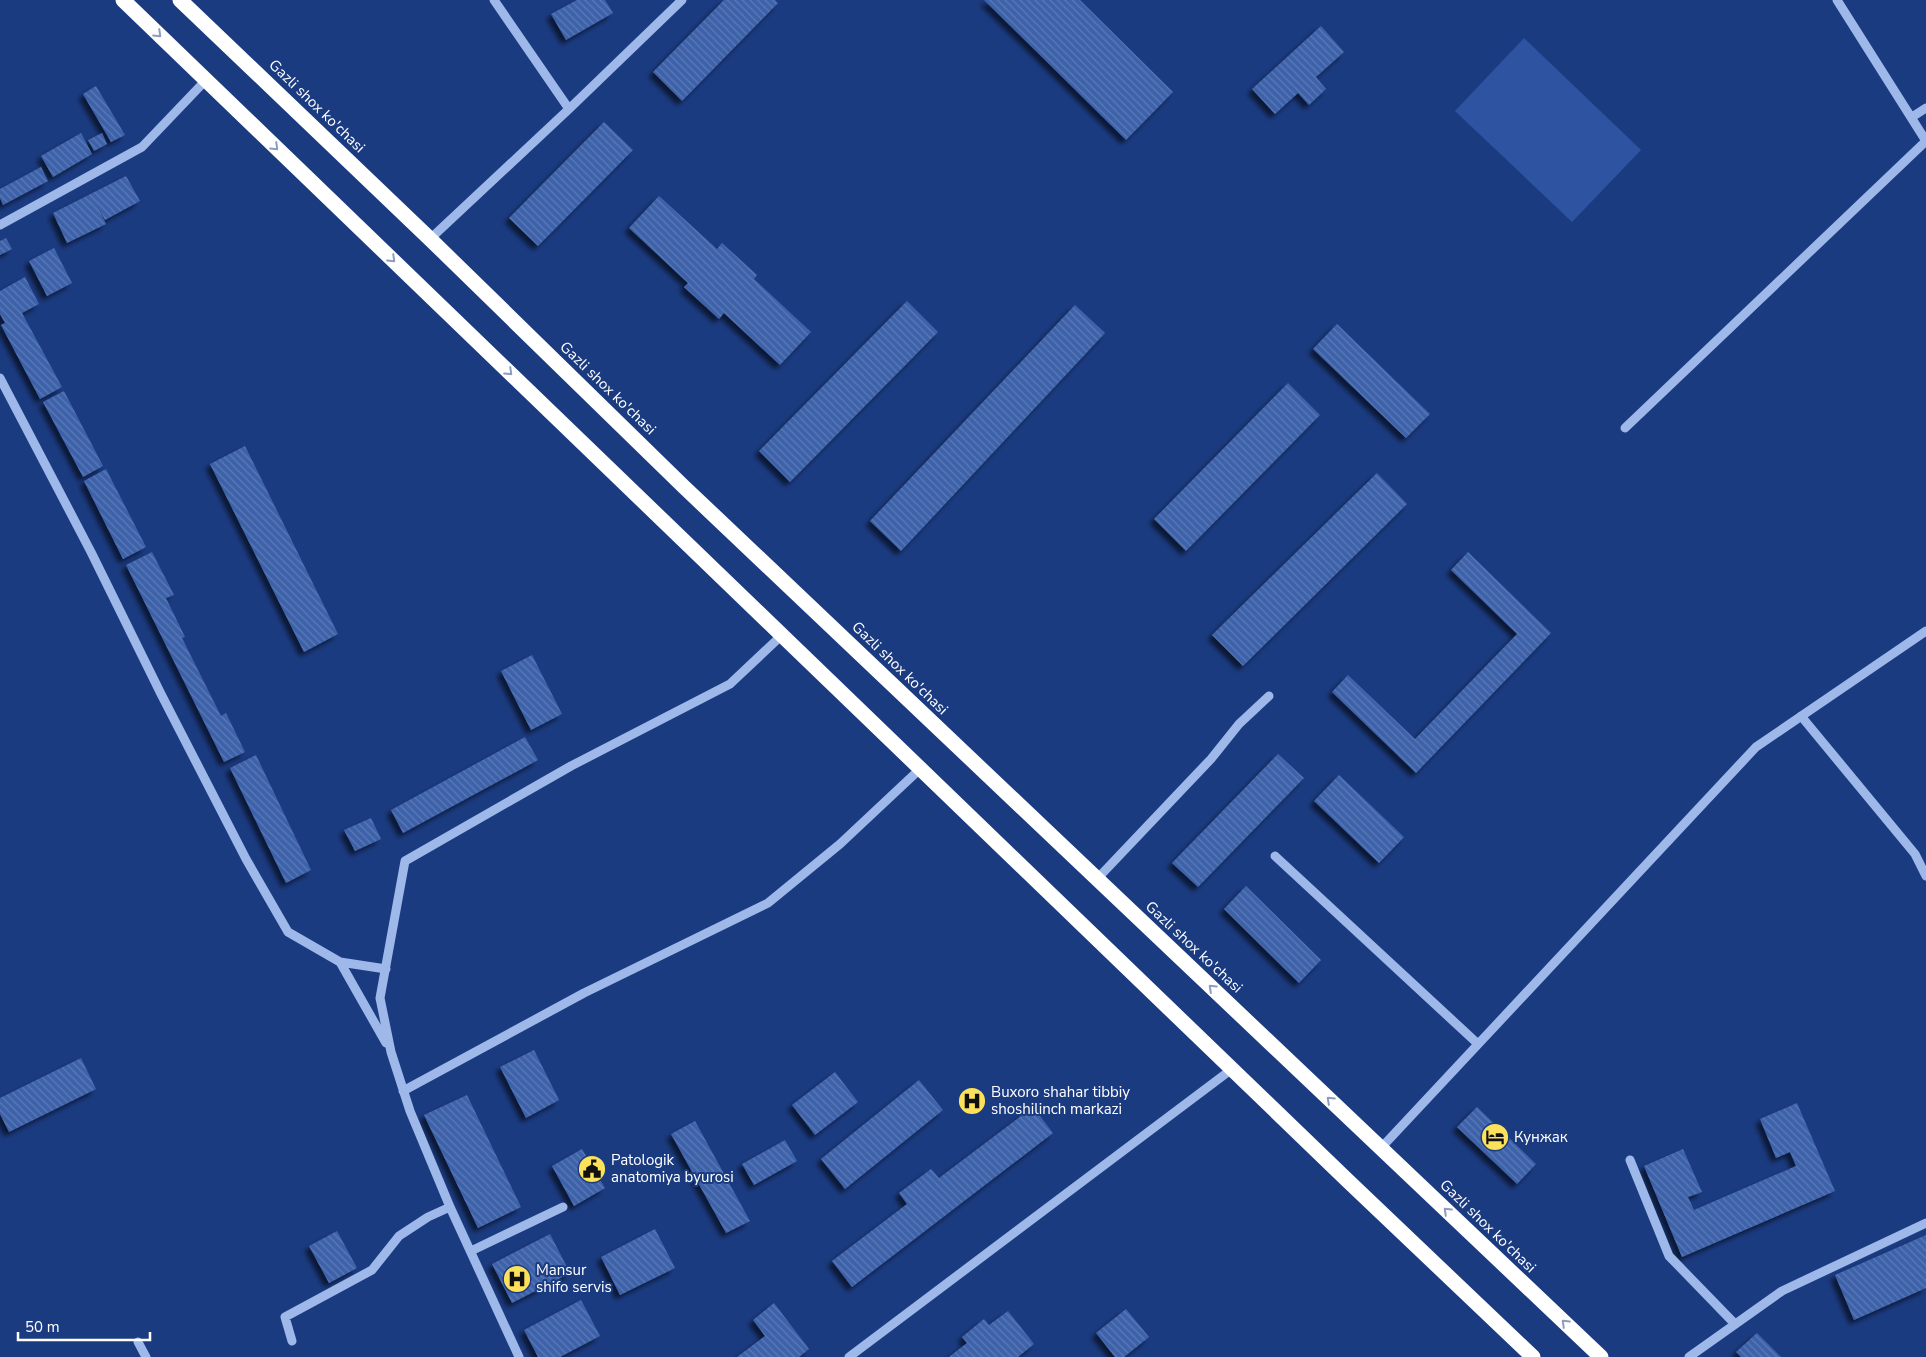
<svg xmlns="http://www.w3.org/2000/svg" width="1926" height="1357" font-family="'Nunito Sans',sans-serif">
<defs>
<pattern id="building-back-hatch" width="6" height="6" patternUnits="userSpaceOnUse" patternTransform="scale(1.25)"><rect width="6" height="6" fill="#3e62a9"/><path d="M-1 5l2 2M0 0l6 6M5-1l2 2" fill="none" stroke="#5b7ab6"/></pattern>
<filter id="shadow"><feDropShadow dx="-4.5" dy="4.5" stdDeviation="2.5" flood-color="#0009"/></filter>
</defs>
<rect width="100%" height="100%" fill="#1b3b81"/>
<path fill="#2e53a0" d="M 1524,38 L 1641,150 L 1572,222 L 1455,111 Z"/>
<path fill="url(#building-back-hatch)" filter="url(#shadow)" d="M 577,0 L 605,0 L 613,13 L 566,40 L 551,14 Z
M 724,0 L 775,0 L 778,3 L 682,101 L 653,72 Z
M 984,0 L 1080,0 L 1173,92 L 1126,140 Z
M 1321,26 L 1344,52 L 1316,77 L 1326,89 L 1309,105 L 1298,93 L 1275,114 L 1252,89 Z
M 96,86 L 125,135 L 111,142 L 83,94 Z
M 604,122 L 633,150 L 538,246 L 509,218 Z
M 81,133 L 92,154 L 53,177 L 41,156 Z
M 102,133 L 107,144 L 94,151 L 88,140 Z
M 41,167 L 48,181 L 3,205 L 0,198 L 0,189 Z
M 126,176 L 140,201 L 105,220 L 98,207 L 106,224 L 67,243 L 53,213 Z
M 659,196 L 717,249 L 722,243 L 757,275 L 754,279 L 811,332 L 780,365 L 724,313 L 719,319 L 684,287 L 688,283 L 629,228 Z
M 6,238 L 12,249 L 0,255 L 0,241 Z
M 54,248 L 72,283 L 47,296 L 29,261 Z
M 25,277 L 39,304 L 22,313 L 62,387 L 40,399 L 1,325 L 5,323 L 0,314 L 0,291 Z
M 907,301 L 938,332 L 790,482 L 759,451 Z
M 1075,305 L 1105,333 L 901,551 L 870,521 Z
M 1337,324 L 1430,414 L 1406,438 L 1313,349 Z
M 1288,383 L 1320,415 L 1186,551 L 1154,519 Z
M 64,391 L 103,466 L 83,477 L 43,402 Z
M 245,446 L 338,634 L 304,652 L 210,464 Z
M 106,469 L 146,547 L 123,559 L 84,481 Z
M 1377,473 L 1407,504 L 1243,666 L 1212,635 Z
M 152,552 L 174,595 L 166,598 L 185,637 L 182,638 L 221,716 L 226,713 L 245,752 L 224,762 L 126,565 Z
M 1468,552 L 1551,633 L 1416,773 L 1332,692 L 1348,675 L 1415,739 L 1517,634 L 1451,570 Z
M 532,655 L 562,714 L 531,730 L 501,671 Z
M 525,737 L 538,760 L 403,833 L 391,810 Z
M 1278,754 L 1304,778 L 1198,887 L 1172,863 Z
M 256,755 L 311,870 L 286,883 L 230,768 Z
M 1339,775 L 1404,837 L 1379,863 L 1314,801 Z
M 371,818 L 381,839 L 355,851 L 344,830 Z
M 1246,886 L 1321,960 L 1299,983 L 1224,909 Z
M 534,1050 L 559,1100 L 526,1118 L 500,1067 Z
M 81,1058 L 96,1089 L 9,1132 L 0,1114 L 0,1098 Z
M 835,1072 L 858,1102 L 815,1135 L 792,1105 Z
M 919,1080 L 943,1110 L 845,1189 L 821,1159 Z
M 467,1095 L 521,1207 L 478,1228 L 424,1115 Z
M 1797,1103 L 1835,1191 L 1682,1257 L 1644,1166 L 1683,1149 L 1702,1192 L 1688,1197 L 1694,1210 L 1796,1166 L 1790,1152 L 1776,1158 L 1760,1119 Z
M 1033,1107 L 1053,1133 L 852,1287 L 832,1261 L 907,1204 L 899,1193 L 931,1169 L 939,1178 Z
M 1477,1107 L 1536,1164 L 1517,1184 L 1457,1127 Z
M 695,1121 L 750,1221 L 726,1233 L 671,1134 Z
M 785,1140 L 797,1161 L 754,1185 L 742,1164 Z
M 582,1149 L 605,1188 L 574,1206 L 552,1166 Z
M 655,1229 L 675,1268 L 620,1295 L 601,1257 Z
M 337,1231 L 357,1268 L 329,1283 L 309,1246 Z
M 550,1234 L 570,1273 L 512,1303 L 492,1264 Z
M 1926,1235 L 1926,1288 L 1854,1320 L 1835,1275 Z
M 581,1300 L 600,1336 L 560,1357 L 538,1357 L 524,1330 Z
M 774,1303 L 809,1349 L 799,1357 L 737,1357 L 765,1336 L 753,1320 Z
M 1126,1309 L 1149,1337 L 1124,1357 L 1115,1357 L 1096,1333 Z
M 1008,1311 L 1034,1344 L 1018,1357 L 949,1357 L 967,1343 L 962,1337 L 984,1319 L 989,1325 Z
M 1757,1333 L 1781,1357 L 1741,1357 L 1736,1352 Z"/>
<g fill="none" stroke-linecap="round" stroke-linejoin="round">
<path stroke="#9eb8ea" stroke-width="9" d="M 494,0 L 569,109
M 1837,0 L 1926,141
M 1912,117 L 1926,108
M 0,225 L 142,147 L 206,80
M 430,239 L 569,109 L 682,0
M 0,378 L 91,552 L 161,694 L 246,859 L 288,932 L 340,962 L 386,969
M 1625,428 L 1926,141
M 1801,716 L 1915,854 L 1926,876
M 1275,856 L 1478,1044
M 1097,879 L 1211,759 L 1239,724 L 1269,696
M 340,962 L 386,1043
M 403,1091 L 584,993 L 768,903 L 840,844 L 920,769
M 1381,1148 L 1756,747 L 1926,631
M 1630,1160 L 1669,1256 L 1734,1323
M 471,1251 L 563,1207
M 292,1341 L 285,1317 L 372,1270 L 399,1236 L 428,1217 L 450,1207
M 138,1342 L 146,1357
M 519,1357 L 450,1207 L 410,1111 L 391,1052 L 380,998 L 405,861 L 571,766 L 730,684 L 781,636
M 849,1357 L 1232,1069
M 1689,1357 L 1782,1291 L 1926,1223"/>
<path stroke="#fff" stroke-width="15" d="M 123,0 L 1347,1180 L 1533,1357
M 180,0 L 430,239 L 683,486 L 1601,1357"/>
</g>
<defs><path id="oneway-chevron" d="M-2-3.5L2.5 0L-2 3.5" fill="none" stroke-width="1.6" stroke-linecap="round" stroke-linejoin="round" transform="scale(1.25)"/></defs>
<g stroke="#8d9dc0">
<use href="#oneway-chevron" transform="translate(158 34) rotate(44)"/>
<use href="#oneway-chevron" transform="translate(275 147) rotate(44)"/>
<use href="#oneway-chevron" transform="translate(392 259) rotate(44)"/>
<use href="#oneway-chevron" transform="translate(509 372) rotate(44)"/>
<use href="#oneway-chevron" transform="translate(1212 988) rotate(-137)"/>
<use href="#oneway-chevron" transform="translate(1330 1100) rotate(-137)"/>
<use href="#oneway-chevron" transform="translate(1447 1211) rotate(-136)"/>
<use href="#oneway-chevron" transform="translate(1565 1323) rotate(-136)"/>
</g>
<defs>
<symbol id="hospital-disc" viewBox="-11 -11 22 22"><circle r="9.5" fill="#fce15b" stroke="#1b3b81"/><path d="M-5-5h3v3.5h4V-5h3V5h-3V1.5h-4V5h-3Z" fill="#111"/></symbol>
<symbol id="hotel-disc" viewBox="-11 -11 22 22"><circle r="9.5" fill="#fce15b" stroke="#1b3b81"/><path d="M-6-4.5h1.5V1H6V5H4.5V3h-9V5H-6ZM-4 0a1.8 1.8 0 1 1 3.6 0ZM.5 0V-2.5h3Q6-2.5 6 0Z" fill="#111"/></symbol>
<symbol id="civic-disc" viewBox="-11 -11 22 22"><circle r="9.5" fill="#fce15b" stroke="#1b3b81"/><path d="M-.6-6.5H3V-4.5H.6V-3L4-1V1h2V6H-6V1h2V-1L-.6-3ZM-1.2 2.5V6h2.4V2.5Z" fill="#111"/></symbol>
</defs>
<g fill-rule="evenodd">
<use href="#hospital-disc" x="956" y="1085" width="32" height="32"/>
<use href="#hotel-disc" x="1479" y="1121" width="32" height="32"/>
<use href="#civic-disc" x="576" y="1153" width="32" height="32"/>
<use href="#hospital-disc" x="501" y="1263" width="32" height="32"/>
</g>
<g text-anchor="middle" dominant-baseline="central" stroke-width="4" stroke-linejoin="round" paint-order="stroke">
<g font-size="15" fill="#fff" stroke="#1b3b81">
<text transform="translate(317 106) rotate(44)">Gazli shox ko'chasi</text>
<text transform="translate(608 388) rotate(44)">Gazli shox ko'chasi</text>
<text transform="translate(900 668) rotate(44)">Gazli shox ko'chasi</text>
<text transform="translate(1194 947) rotate(43)">Gazli shox ko'chasi</text>
<text transform="translate(1488 1226) rotate(44)">Gazli shox ko'chasi</text>
</g>
<g font-size="15" fill="#fff" stroke="#1b3b81" text-anchor="start">
<text x="991" y="1092">Buxoro shahar tibbiy<tspan x="991" dy="17">shoshilinch markazi</tspan></text>
<text x="1514" y="1137">Кунжак</text>
<text x="611" y="1160">Patologik<tspan x="611" dy="17">anatomiya byurosi</tspan></text>
<text x="536" y="1270">Mansur<tspan x="536" dy="17">shifo servis</tspan></text>
</g>
</g>
<path d="M18 1332v8h132v-8" fill="none" stroke="#ffffff" stroke-width="2.5"/>
<text x="25" y="1332" font-size="15" fill="#ffffff" stroke="#1b3b81" stroke-width="4" paint-order="stroke">50 m</text>
</svg>
